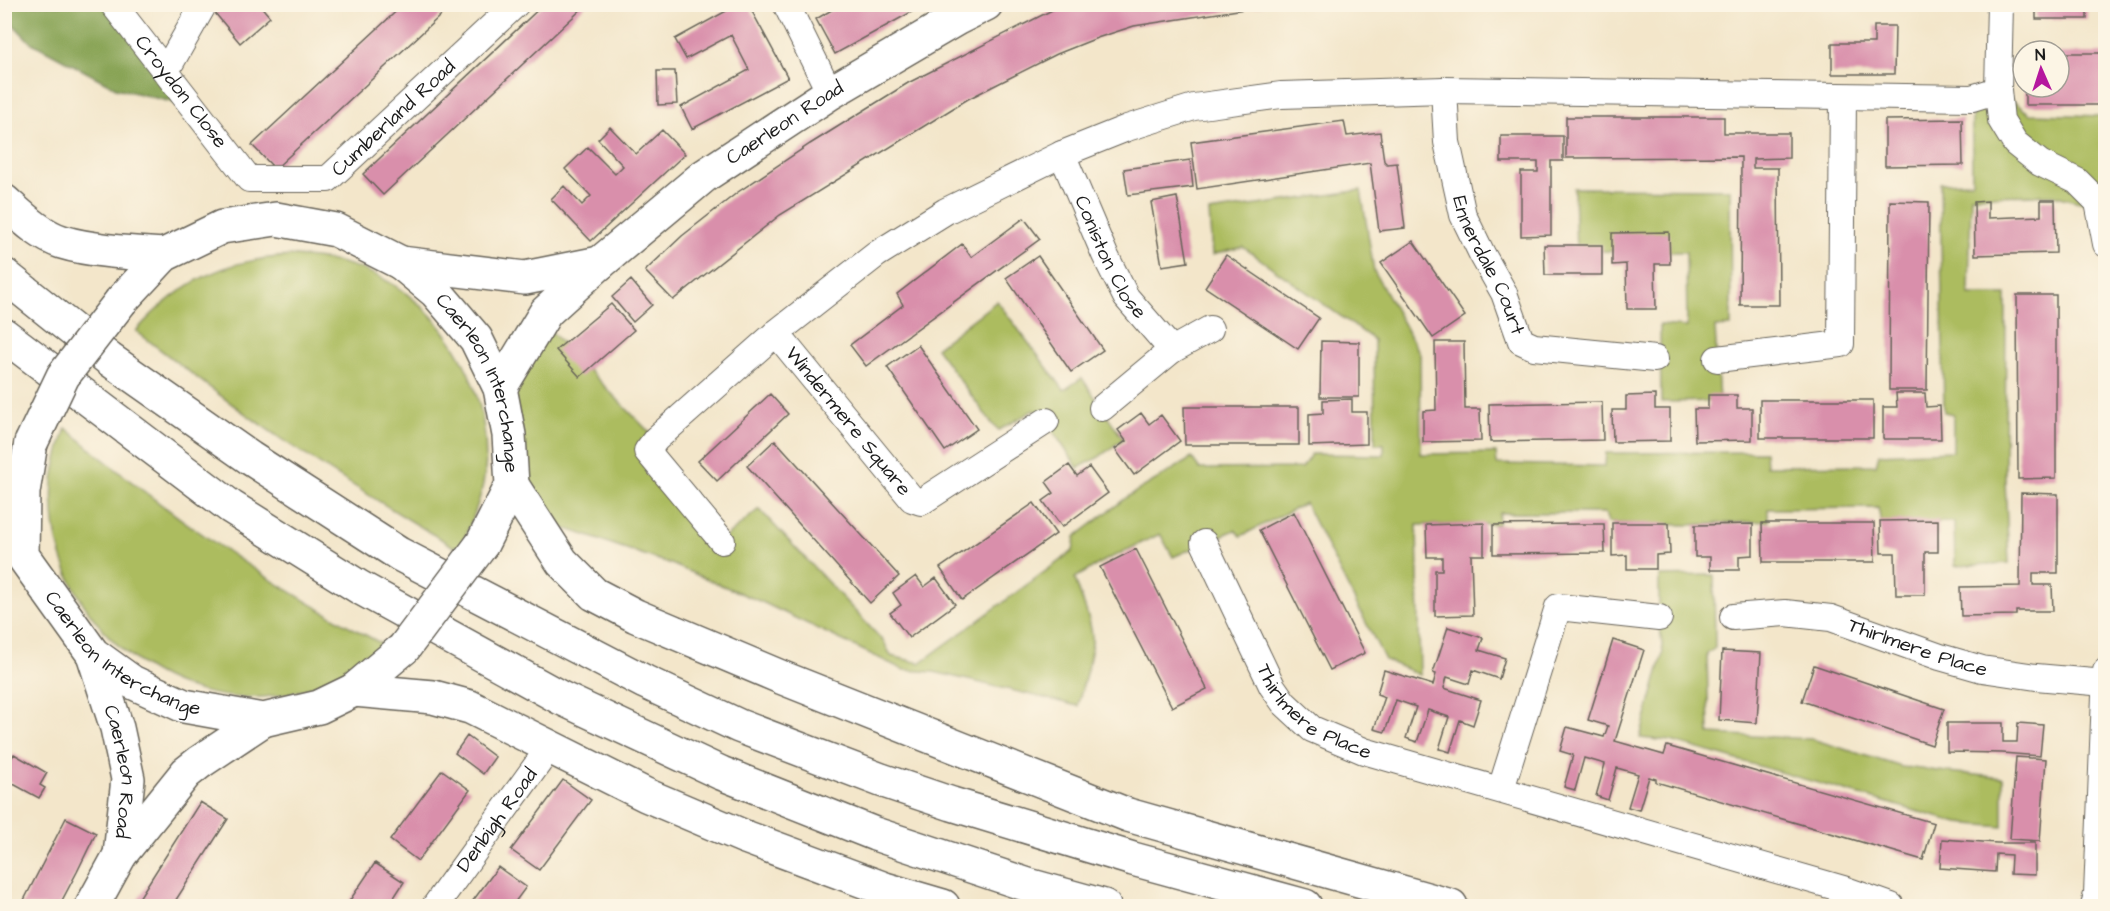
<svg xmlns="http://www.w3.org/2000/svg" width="2110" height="911" font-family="'Architects Daughter',sans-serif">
<rect width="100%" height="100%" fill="#fcf5e5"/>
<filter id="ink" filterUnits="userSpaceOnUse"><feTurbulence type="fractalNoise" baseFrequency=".0167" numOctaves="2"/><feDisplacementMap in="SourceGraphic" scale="12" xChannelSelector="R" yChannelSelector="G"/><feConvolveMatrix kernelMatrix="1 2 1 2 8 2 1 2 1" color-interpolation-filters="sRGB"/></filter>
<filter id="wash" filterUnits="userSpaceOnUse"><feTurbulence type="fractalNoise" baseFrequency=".008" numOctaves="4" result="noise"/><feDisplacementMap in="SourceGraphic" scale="24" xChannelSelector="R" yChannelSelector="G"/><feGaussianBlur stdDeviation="1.35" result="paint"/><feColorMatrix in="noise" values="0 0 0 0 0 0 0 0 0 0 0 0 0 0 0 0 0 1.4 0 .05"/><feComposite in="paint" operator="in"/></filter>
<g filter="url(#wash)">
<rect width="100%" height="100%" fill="#f3e6ca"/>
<path fill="#acbc5f" stroke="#646c3e" stroke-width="1.5" d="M 1998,90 L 2030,114 L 2105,116 L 2105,207 L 2099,207 L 2053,195 L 1971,196 L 1969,295 L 2006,295 L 2005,481 L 2009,563 L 1955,566 L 1954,522 L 1881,523 L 1878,508 L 1768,509 L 1768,521 L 1687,525 L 1608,523 L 1605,513 L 1499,513 L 1498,524 L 1417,525 L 1420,675 L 1385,660 L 1305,503 L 1241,536 L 1235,530 L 1173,557 L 1160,534 L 1102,562 L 1075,578 C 1080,598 1091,616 1092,637 C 1094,653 1081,687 1078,706 L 934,672 L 904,670 L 764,603 L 671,564 L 570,530 L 539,526 L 500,388 L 541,321 L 656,439 L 647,450 L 722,540 L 759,509 L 884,642 L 891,656 L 920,663 L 1073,551 L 1075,537 L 1127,497 L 1192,458 L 1200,469 L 1302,468 L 1311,454 L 1384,455 L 1384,444 L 1375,444 L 1374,340 L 1243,247 L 1212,255 L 1209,212 L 1361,190 L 1374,271 L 1420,354 L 1421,454 L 1496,453 L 1497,464 L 1605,466 L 1606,453 L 1765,452 L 1766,466 L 1876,465 L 1879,454 L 1953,451 L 1953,414 L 1944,412 L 1940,183 L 1972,182 L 1972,98 Z
M 1574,188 L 1730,189 L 1731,326 L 1715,327 L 1719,401 L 1661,402 L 1660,325 L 1687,327 L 1686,252 L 1576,251 Z
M 296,256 C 313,258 329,259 346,264 C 436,288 493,381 485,472 C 482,499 471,525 459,550 C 404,517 349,484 295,448 C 240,412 188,371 136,331 C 181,280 228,258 296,256 Z
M 997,301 L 1064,390 L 1082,378 L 1123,439 L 1099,457 L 1078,468 L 1046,421 L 1034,410 L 999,430 L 993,425 L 936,348 Z
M 66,428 C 166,514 267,583 384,645 C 356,668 327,685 291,693 C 161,721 43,612 53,481 C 55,463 60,446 66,428 Z
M 1714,575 L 1715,648 L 1707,654 L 1709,734 L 1812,739 L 1902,767 L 2003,778 L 2003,827 L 1958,823 L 1671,741 L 1640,738 L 1663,654 L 1659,618 L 1659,576 Z"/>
<path fill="#89a456" stroke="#526039" stroke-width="1.5" d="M 5,5 L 113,5 L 195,108 L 116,88 L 30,42 L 5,16 Z"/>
<g id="blocks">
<path fill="#d98fab" d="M 225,4 L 259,4 L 270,17 L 240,43 L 215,13 Z
M 404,4 L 453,4 L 275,169 L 252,145 Z
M 544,4 L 587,4 L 383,195 L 363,174 Z
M 739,4 L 748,4 L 788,78 L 692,129 L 681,107 L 749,70 L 731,35 L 686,59 L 675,39 Z
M 842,4 L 926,4 L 835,54 L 816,19 Z
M 1064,4 L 1264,6 L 1134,26 L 1097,38 L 1057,54 L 968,99 L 780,215 L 673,300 L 645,271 L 682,236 L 738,192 L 810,144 L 908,83 Z
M 2036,4 L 2087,4 L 2087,19 L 2036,19 Z
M 1874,26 L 1895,26 L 1894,74 L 1832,74 L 1832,43 L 1874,43 Z
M 2059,53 L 2106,53 L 2106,105 L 2025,105 L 2025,87 L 2059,87 Z
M 657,71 L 675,71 L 677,104 L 658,105 Z
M 1566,117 L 1724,117 L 1724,133 L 1789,133 L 1789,158 L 1753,159 L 1753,168 L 1778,168 L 1779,305 L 1740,305 L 1741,157 L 1566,158 Z
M 1962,119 L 1963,165 L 1885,166 L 1885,120 Z
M 1344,121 L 1347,136 L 1380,132 L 1384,161 L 1387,164 L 1397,163 L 1405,228 L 1379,231 L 1370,163 L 1197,189 L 1191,142 Z
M 610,127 L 636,154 L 662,130 L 685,154 L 591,241 L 551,199 L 564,186 L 582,205 L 591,196 L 565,169 L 588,147 L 615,174 L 623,166 L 598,139 Z
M 1501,136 L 1563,136 L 1563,161 L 1551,161 L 1551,235 L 1521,236 L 1521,172 L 1538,172 L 1538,162 L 1501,162 Z
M 1190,160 L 1193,187 L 1128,195 L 1124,169 Z
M 1177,197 L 1188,262 L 1162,266 L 1151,202 Z
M 2041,200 L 2055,200 L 2056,253 L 1975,255 L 1974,202 L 1988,201 L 1988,218 L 2041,216 Z
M 1890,201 L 1929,202 L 1927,390 L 1889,390 Z
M 1024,218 L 1040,239 L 866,366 L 850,345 L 903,305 L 897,294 L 962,244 L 971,257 Z
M 1669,232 L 1670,264 L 1655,264 L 1656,309 L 1627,309 L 1626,264 L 1612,265 L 1612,233 Z
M 1413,241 L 1465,316 L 1433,338 L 1381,263 Z
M 1544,245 L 1602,245 L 1602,275 L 1545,275 Z
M 1226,255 L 1319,318 L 1298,349 L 1205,287 Z
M 1038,256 L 1103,350 L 1071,372 L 1006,278 Z
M 631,280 L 652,305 L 633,322 L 612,297 Z
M 2017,295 L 2056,295 L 2056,478 L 2018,479 Z
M 611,304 L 634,330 L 580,377 L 556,350 Z
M 1321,341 L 1359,342 L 1359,397 L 1320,397 Z
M 1435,342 L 1464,342 L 1465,409 L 1480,409 L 1481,441 L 1423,442 L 1423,411 L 1436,410 Z
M 918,345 L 977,429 L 945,451 L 887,367 Z
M 1896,393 L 1925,393 L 1926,407 L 1940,406 L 1941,439 L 1883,439 L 1883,407 L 1897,407 Z
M 770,394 L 788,414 L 717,481 L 698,461 Z
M 1655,395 L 1655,409 L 1670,409 L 1670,441 L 1613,442 L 1612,410 L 1626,410 L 1626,396 Z
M 1708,395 L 1737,395 L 1737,408 L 1752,408 L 1752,440 L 1695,441 L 1694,409 L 1708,409 Z
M 1352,399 L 1352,412 L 1367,412 L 1367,444 L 1309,446 L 1309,414 L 1323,413 L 1323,400 Z
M 1760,400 L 1873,400 L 1873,438 L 1760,438 Z
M 1602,402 L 1603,440 L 1490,442 L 1489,404 Z
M 1184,407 L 1299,407 L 1299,445 L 1185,445 Z
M 1141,413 L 1149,424 L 1161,415 L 1180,441 L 1134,475 L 1115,449 L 1126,441 L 1118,430 Z
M 775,440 L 899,576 L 870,603 L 747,466 Z
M 1069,465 L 1077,476 L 1089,467 L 1108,493 L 1062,527 L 1043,501 L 1054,493 L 1046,482 Z
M 2021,493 L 2058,494 L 2058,573 L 2033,573 L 2033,585 L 2052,585 L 2053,611 L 2016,611 L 2016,615 L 1961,616 L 1960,587 L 2020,586 Z
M 1034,503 L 1056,534 L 962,600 L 940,568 Z
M 1294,512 L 1365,653 L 1330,670 L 1259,530 Z
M 1938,520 L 1938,552 L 1925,552 L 1925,595 L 1896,595 L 1895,553 L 1881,553 L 1880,521 Z
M 1484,523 L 1484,555 L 1471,555 L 1473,615 L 1435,616 L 1435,570 L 1442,570 L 1442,557 L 1427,557 L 1426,525 Z
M 1612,523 L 1669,523 L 1670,554 L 1656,555 L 1656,569 L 1627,569 L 1627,555 L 1612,556 Z
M 1762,523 L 1874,523 L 1875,562 L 1763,562 Z
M 1575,524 L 1604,524 L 1605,553 L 1493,554 L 1493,525 Z
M 1753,524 L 1753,555 L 1739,556 L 1739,570 L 1710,570 L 1710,557 L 1695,557 L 1695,525 Z
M 1136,549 L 1207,689 L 1172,707 L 1100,567 Z
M 916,576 L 924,587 L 936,578 L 955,604 L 909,638 L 890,613 L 901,605 L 893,593 Z
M 1448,627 L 1483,638 L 1479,650 L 1505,658 L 1499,679 L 1473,670 L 1469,684 L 1447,677 L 1444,688 L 1481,700 L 1473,725 L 1460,720 L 1450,752 L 1444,750 L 1439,749 L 1449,717 L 1428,710 L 1417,742 L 1411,740 L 1406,738 L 1416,707 L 1396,700 L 1385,732 L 1374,729 L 1385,697 L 1377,694 L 1384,670 L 1433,685 L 1436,674 L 1433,673 Z
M 1613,640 L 1644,650 L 1615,741 L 1664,755 L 1667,746 L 1934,823 L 1923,860 L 1656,782 L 1656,779 L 1649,777 L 1639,810 L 1628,807 L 1638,774 L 1617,768 L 1608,800 L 1596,796 L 1605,764 L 1584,758 L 1575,790 L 1564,787 L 1573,755 L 1560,751 L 1567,727 L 1604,737 L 1608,726 L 1588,720 Z
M 1722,651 L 1761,653 L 1757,723 L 1719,720 Z
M 1814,665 L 1944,709 L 1932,745 L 1802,701 Z
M 1947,723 L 2003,723 L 2003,742 L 2017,742 L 2018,723 L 2043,725 L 2040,756 L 2002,753 L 1947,752 Z
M 467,736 L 495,757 L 483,774 L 455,753 Z
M 14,754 L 47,773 L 40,785 L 45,788 L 39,798 L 4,779 L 4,770 Z
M 2016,757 L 2046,759 L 2040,841 L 2010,839 Z
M 442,770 L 470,790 L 418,861 L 390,840 Z
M 563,780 L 591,800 L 539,870 L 511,850 Z
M 200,802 L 228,819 L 172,906 L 134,906 Z
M 66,818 L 96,833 L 77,872 L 59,906 L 21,906 Z
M 1942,839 L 1997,843 L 2035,843 L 2035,875 L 2010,874 L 2011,855 L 1996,854 L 1995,872 L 1940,868 Z
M 375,863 L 404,882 L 393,899 L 388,906 L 346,906 Z
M 498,867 L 526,887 L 512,906 L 469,906 Z"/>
</g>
</g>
<g filter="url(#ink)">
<use href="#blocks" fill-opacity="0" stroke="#676359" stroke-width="1.5"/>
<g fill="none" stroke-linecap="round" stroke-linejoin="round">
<defs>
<g id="street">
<path id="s1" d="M 113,4 L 249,179 L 328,179 L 516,4"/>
<path d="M 786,4 L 830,93"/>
<path d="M 2000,4 L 1998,90 L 2001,120 L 2015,143 L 2040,163 L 2077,181 L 2098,202 L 2106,244"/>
<path d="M 166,71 L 204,4"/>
<path id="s2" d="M 1444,90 L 1447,142 L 1463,215 L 1482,254 L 1504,293 L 1521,341 L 1534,347 L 1655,359"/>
<path id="s3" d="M 1062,154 L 1105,255 L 1126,297 L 1172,350 L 1102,408"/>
<path id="s4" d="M 776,333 L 912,499 L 921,502 L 1046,421"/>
<path d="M 1172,350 L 1210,329"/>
<path d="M 1717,359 L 1841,344 L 1843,97"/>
<path d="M 722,541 L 647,451 L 656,439 L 776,333 L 877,254 L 946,211 L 1062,154 L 1127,128 L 1194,107 L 1281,95 L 1444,90 L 1972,98 L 1998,90"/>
<path id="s5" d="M 1204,543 L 1272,686 L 1284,703 L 1312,729 L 1364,751 L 1843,889 L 1891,906"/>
<path id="s6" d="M 1733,617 L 1785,613 L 1831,618 L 1940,657 L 1982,669 L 2036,677 L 2105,683"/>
<path d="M 1501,789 L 1558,607 L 1659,618"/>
<path id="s7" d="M 435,906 L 539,762"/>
<path d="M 2094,906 L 2097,894 L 2106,671"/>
</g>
<g id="secondary">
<path d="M 4,201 C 21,216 40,235 62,242 C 91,251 133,253 164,255"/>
<path d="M 401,263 L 525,278 L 600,263"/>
<path id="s8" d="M 121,301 L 164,255 L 222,227 L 276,219 L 336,230 L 401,263 L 436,292 L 476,339 L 500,388 L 509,435 L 512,485 L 482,544"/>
<path id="s9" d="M 500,388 L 546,312 L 600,263 L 704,176 L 830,93 L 956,19 L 986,4"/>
<path id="s10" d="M 31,443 L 23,492 L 22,555 L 93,654 L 132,682 L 184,706 L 263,720 L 319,707 L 354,690 L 404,648"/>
<path id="s11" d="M 93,654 L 117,728 L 128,779 L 120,855"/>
<path d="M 92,906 L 120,855 L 186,773 L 200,762 L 263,720"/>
</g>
<path id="highway" d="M 4,275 L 109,359 L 250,458 L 399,554 L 645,682 L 739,726 L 881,780 L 952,804 L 1133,859 L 1305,906
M 4,335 L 231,507 L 359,587 L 561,698 L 721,773 L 875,834 L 1028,885 L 1104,906
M 512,485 L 562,562 L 594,594 L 636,616 L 783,678 L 1128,815 L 1451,906
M 354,690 L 433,697 L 470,707 L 646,795 L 745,837 L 885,889 L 943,906"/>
</defs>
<use href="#street" stroke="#676359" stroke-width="28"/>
<use href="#secondary" stroke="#676359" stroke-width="36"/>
<use href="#highway" stroke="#676359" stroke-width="36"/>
<use href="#street" stroke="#fff" stroke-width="26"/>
<use href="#secondary" stroke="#fff" stroke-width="33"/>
<use href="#highway" stroke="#fff" stroke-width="33"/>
<defs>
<path id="secondary-bridge" d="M 31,443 L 63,376 L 121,301
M 404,648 L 482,544"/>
</defs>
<use href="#secondary-bridge" stroke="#676359" stroke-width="36" stroke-linecap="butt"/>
<use href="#secondary-bridge" stroke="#fff" stroke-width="33"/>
</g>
</g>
<g text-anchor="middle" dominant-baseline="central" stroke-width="4.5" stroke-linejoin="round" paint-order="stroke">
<g font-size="20" fill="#1c1c1c" stroke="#fcf5e5">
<text stroke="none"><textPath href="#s1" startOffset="111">Croydon Close</textPath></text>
<text stroke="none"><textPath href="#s1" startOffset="390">Cumberland Road</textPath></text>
<text stroke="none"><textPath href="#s9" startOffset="394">Caerleon Road</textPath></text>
<text stroke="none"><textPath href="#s3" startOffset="114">Coniston Close</textPath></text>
<text stroke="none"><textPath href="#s2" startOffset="183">Ennerdale Court</textPath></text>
<text stroke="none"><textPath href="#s8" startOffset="465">Caerleon Interchange</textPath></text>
<text stroke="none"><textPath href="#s4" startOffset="114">Windermere Square</textPath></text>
<text stroke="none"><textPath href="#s6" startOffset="190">Thirlmere Place</textPath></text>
<text stroke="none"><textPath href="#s10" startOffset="258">Caerleon Interchange</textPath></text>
<text stroke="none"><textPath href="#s5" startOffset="208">Thirlmere Place</textPath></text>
<text stroke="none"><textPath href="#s11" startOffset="122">Caerleon Road</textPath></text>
<text stroke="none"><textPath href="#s7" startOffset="106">Denbigh Road</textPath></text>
</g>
</g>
<rect width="2110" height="911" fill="none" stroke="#fcf5e5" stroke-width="24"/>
<g transform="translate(2041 69) rotate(357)"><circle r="28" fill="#fcf5e5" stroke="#a29e95" stroke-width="1.5"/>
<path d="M0-4.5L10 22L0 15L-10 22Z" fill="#b5179e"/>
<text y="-9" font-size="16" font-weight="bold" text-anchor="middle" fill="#1c1c1c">N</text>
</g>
</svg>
